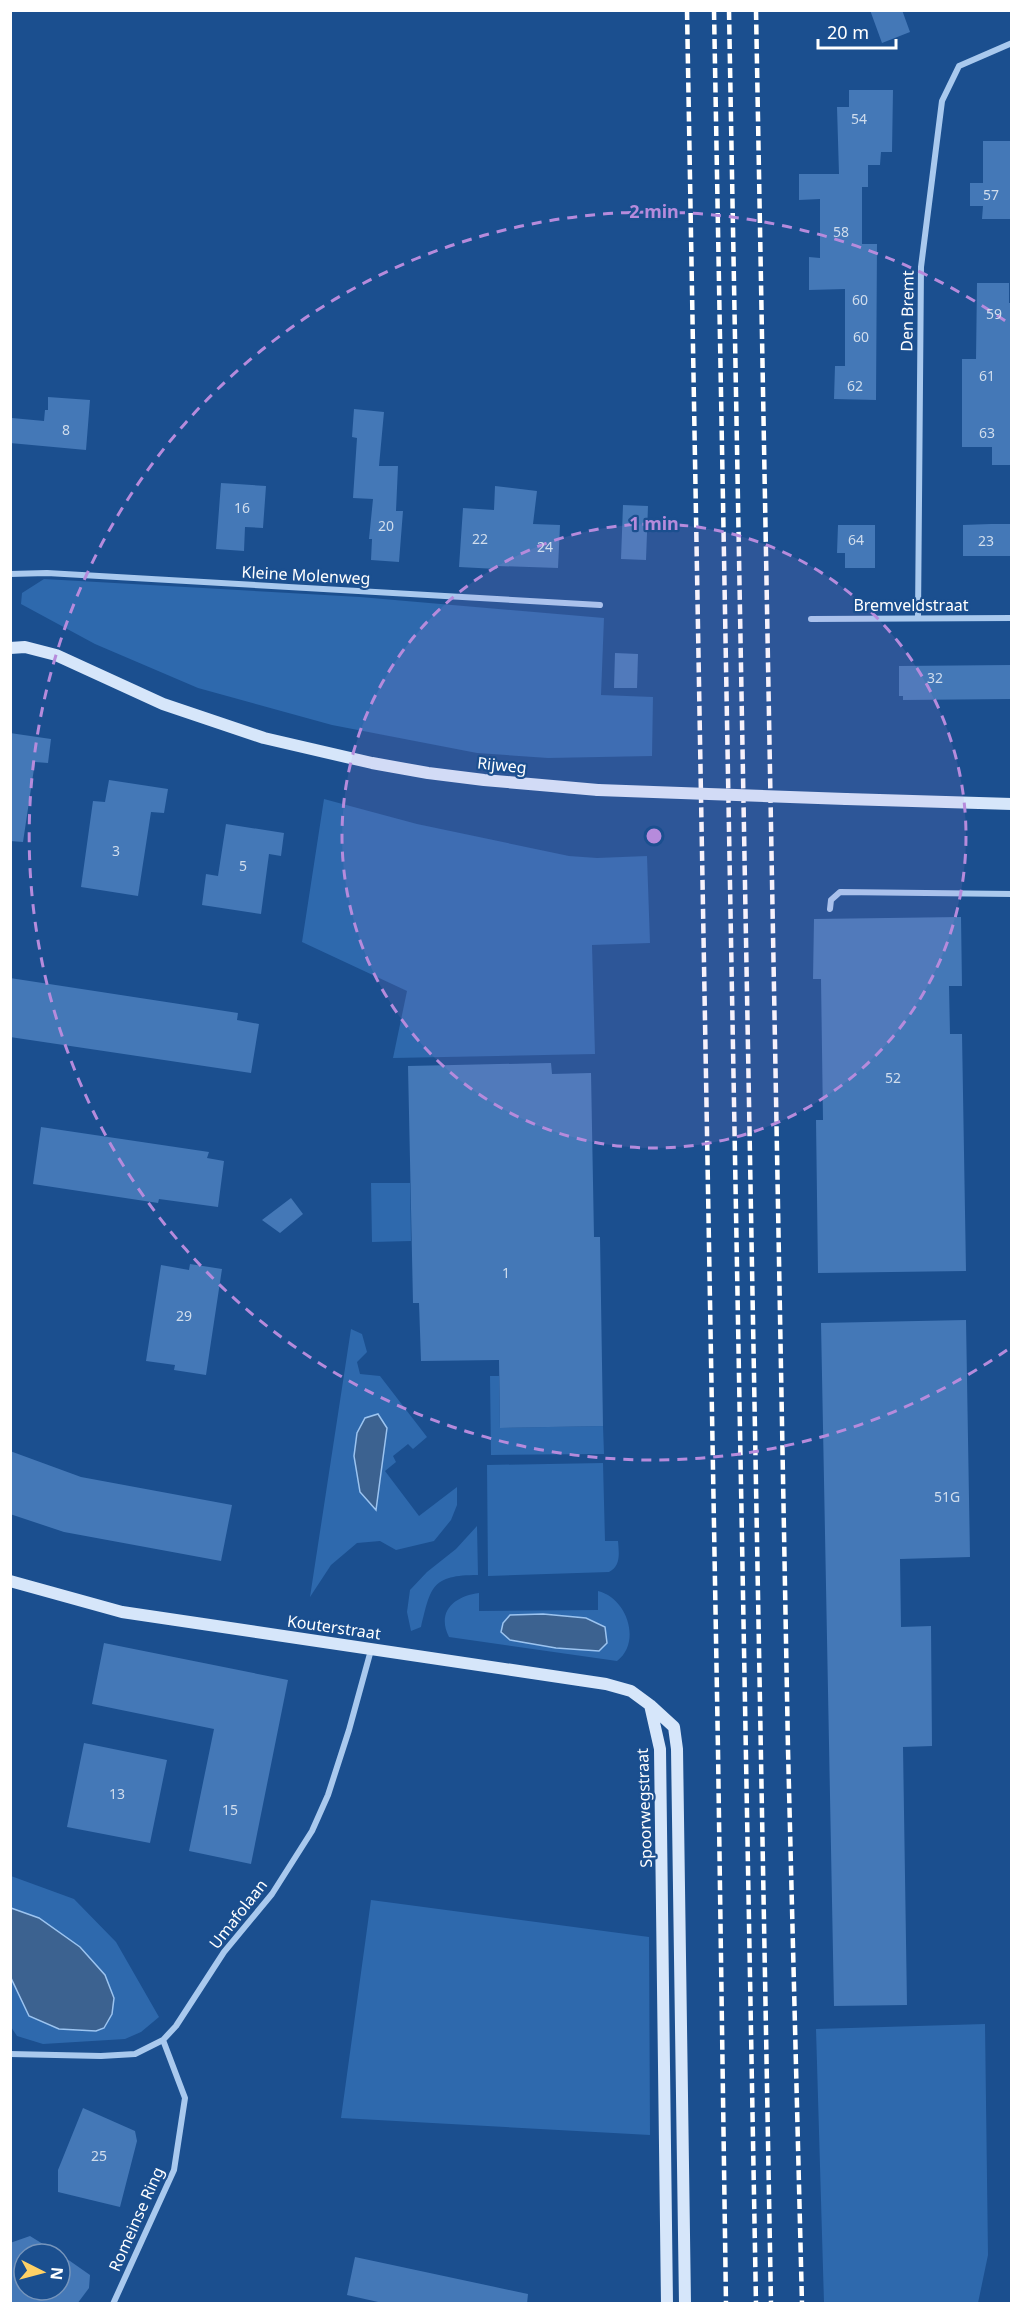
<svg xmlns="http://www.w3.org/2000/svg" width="1022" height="2314" font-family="'Noto Sans',sans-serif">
<rect width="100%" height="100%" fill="#1b4f8f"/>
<path fill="#2e69ad" d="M 44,579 L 360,597 L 604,618 L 601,695 L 653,697 L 652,756 L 548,758 L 477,753 L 332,725 L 198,688 L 95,644 L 21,604 L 22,593 Z
M 324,799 L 417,824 L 569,856 L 597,858 L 647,856 L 650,943 L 592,945 L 595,1054 L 393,1058 L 407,991 L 302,942 Z
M 371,1183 L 410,1183 L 411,1241 L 372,1242 Z
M 351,1329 L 362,1334 L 367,1352 L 357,1362 L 360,1374 L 380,1376 L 427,1437 L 413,1449 L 408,1444 L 393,1456 L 396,1462 L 385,1471 L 419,1516 L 457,1487 L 457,1505 L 451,1520 L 434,1541 L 396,1550 L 380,1541 L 357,1543 L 331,1565 L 310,1597 Z
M 490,1376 L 499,1376 L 500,1428 L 603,1426 L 604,1454 L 491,1455 Z
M 603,1463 L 605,1541 L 618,1541 C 619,1553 621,1566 609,1572 L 488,1576 L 487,1465 Z
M 477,1526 L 478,1575 C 431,1575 431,1587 421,1627 L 411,1631 L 407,1612 L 410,1590 L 427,1572 L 456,1549 Z
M 598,1591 C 627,1598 642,1642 617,1661 L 449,1637 C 436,1611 455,1596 479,1593 L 479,1611 L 598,1610 Z
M 11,1876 L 74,1899 L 116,1942 L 159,2017 L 141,2032 L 125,2039 L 43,2044 L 17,2036 L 11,2027 Z
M 371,1900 L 649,1937 L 650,2135 L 341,2118 Z
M 985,2024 L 988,2255 L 978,2303 L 824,2303 L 816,2029 Z"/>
<path fill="#3c6290" stroke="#9cc4f0" stroke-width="1.5" d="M 378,1414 L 387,1428 L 376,1510 L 360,1492 L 354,1456 L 357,1433 L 365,1418 Z
M 543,1614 L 586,1618 L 605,1627 L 607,1643 L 599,1651 L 556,1648 L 510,1640 L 501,1632 L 503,1623 L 510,1615 Z
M 11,1908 L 39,1918 L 80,1947 L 105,1975 L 114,1998 L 112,2014 L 104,2028 L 96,2031 L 59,2029 L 29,2016 L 11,1978 Z"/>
<path fill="#4478b7" d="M 870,10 L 902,10 L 910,32 L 882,43 Z
M 849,90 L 893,90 L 892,152 L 881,152 L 880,165 L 868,165 L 868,187 L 862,187 L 862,244 L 877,244 L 876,400 L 834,399 L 835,366 L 845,366 L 845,289 L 809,290 L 809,257 L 820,258 L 820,199 L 799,200 L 799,174 L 839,174 L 837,107 L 849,107 Z
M 983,141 L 1011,141 L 1011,219 L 982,219 L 983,206 L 970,206 L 970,183 L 983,183 Z
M 977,283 L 1009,283 L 1009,303 L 1011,303 L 1011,465 L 992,465 L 992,447 L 962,447 L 962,359 L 976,359 Z
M 48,397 L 90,400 L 86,450 L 10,443 L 12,418 L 44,421 L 45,410 L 48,410 Z
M 354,409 L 384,412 L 379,466 L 398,466 L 396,511 L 403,511 L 399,562 L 371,560 L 372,539 L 369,539 L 373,499 L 353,498 L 357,438 L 352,437 Z
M 221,483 L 266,486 L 263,528 L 245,527 L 244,551 L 216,549 Z
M 495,486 L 537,491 L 533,524 L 560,525 L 558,568 L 497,566 L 497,569 L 459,567 L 463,508 L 494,510 Z
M 623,505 L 648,506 L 646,560 L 621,559 Z
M 991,524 L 1011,524 L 1011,556 L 963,556 L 963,525 Z
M 838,525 L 875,525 L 875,568 L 845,568 L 845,553 L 837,553 Z
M 615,653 L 638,654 L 637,688 L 614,688 Z
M 1011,665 L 1011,699 L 903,700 L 903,696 L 899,696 L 899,666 Z
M 10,733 L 51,739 L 48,763 L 35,762 L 23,842 L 10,841 Z
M 109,780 L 168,789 L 164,813 L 151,812 L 138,896 L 81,887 L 93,801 L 105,802 Z
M 226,824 L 284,833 L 281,856 L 269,854 L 261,914 L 202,905 L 206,874 L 218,876 Z
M 961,917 L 962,986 L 949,986 L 950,1034 L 962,1034 L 966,1271 L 818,1273 L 816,1120 L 823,1120 L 821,979 L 813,979 L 814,919 Z
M 10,978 L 238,1013 L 237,1020 L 259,1024 L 251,1073 L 10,1037 Z
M 551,1063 L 552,1074 L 591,1073 L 594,1237 L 600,1237 L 603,1426 L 500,1428 L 499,1360 L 421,1361 L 419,1303 L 413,1303 L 408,1066 Z
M 41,1127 L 209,1152 L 207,1158 L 224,1161 L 218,1207 L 159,1199 L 158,1203 L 33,1184 Z
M 291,1198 L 303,1214 L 280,1233 L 262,1220 Z
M 190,1264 L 222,1269 L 206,1375 L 174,1370 L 175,1365 L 146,1361 L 161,1265 L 189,1270 Z
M 966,1320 L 970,1557 L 900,1559 L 901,1627 L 931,1626 L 932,1746 L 903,1747 L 907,2005 L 834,2006 L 821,1323 Z
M 10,1451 L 81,1477 L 232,1505 L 221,1561 L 64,1532 L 10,1514 Z
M 104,1643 L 288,1680 L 251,1864 L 189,1851 L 214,1729 L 92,1704 Z
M 84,1743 L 167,1760 L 150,1843 L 67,1827 Z
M 83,2108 L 135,2131 L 137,2141 L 120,2207 L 58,2192 L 58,2170 Z
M 30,2236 L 59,2254 L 24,2254 L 24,2290 L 60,2290 L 60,2254 L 90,2275 L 89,2288 L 77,2304 L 10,2304 L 10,2243 Z
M 355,2257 L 528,2294 L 527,2304 L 387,2304 L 347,2295 Z"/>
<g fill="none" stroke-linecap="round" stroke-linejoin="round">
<path stroke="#a9c9ee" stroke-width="6" d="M 10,574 L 47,573 L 600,605
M 918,618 L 921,267 L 942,101 L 959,66 L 1012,43
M 811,619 L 1012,618
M 830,909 L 831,900 L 840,892 L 1012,894
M 10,2054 L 101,2056 L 135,2054 L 163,2040 L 176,2026 L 224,1952 L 272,1894 L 312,1831 L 328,1795 L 349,1730 L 371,1650
M 113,2304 L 174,2170 L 185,2098 L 163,2040"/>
<path stroke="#d6e6fa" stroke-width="12" d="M 10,648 L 25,647 L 56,655 L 163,704 L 264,738 L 372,763 L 428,773 L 484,780 L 598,790
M 846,799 L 1012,804
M 10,1581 L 122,1612 L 606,1684 L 631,1691 L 650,1705 L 674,1727 L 677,1749 L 685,2304
M 650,1705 L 660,1749 L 667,2304"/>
<path stroke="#fff" stroke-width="4.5" stroke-dasharray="10 4.5" stroke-linecap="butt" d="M 687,10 L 718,1750 L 726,2304
M 714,10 L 756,2304
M 729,10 L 771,2304
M 756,10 L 788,1749 L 802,2304"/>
<path stroke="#d6e6fa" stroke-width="12" d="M 598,790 L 846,799"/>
</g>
<circle cx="654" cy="836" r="312" fill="#b68bdc" fill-opacity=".12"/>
<g fill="none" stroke="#b68bdc" stroke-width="3" stroke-dasharray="10 8">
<circle cx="654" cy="836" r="312"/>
<path d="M1007 1350A624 624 0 1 1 1007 322"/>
</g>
<g text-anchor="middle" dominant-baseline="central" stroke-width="4.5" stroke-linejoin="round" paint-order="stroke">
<g font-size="14" fill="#d0dded">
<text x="859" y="118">54</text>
<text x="991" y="194">57</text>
<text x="841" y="231">58</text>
<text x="860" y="299">60</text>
<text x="994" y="313">59</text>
<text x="861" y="336">60</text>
<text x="987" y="375">61</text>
<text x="855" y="385">62</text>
<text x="66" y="429">8</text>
<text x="987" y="432">63</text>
<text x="242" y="507">16</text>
<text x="386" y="525">20</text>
<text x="480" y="538">22</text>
<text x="856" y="539">64</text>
<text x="986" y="540">23</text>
<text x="545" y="546">24</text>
<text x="935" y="677">32</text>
<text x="116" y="850">3</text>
<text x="243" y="865">5</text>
<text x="893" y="1077">52</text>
<text x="506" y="1272">1</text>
<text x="184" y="1315">29</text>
<text x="947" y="1496">51G</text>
<text x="117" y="1793">13</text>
<text x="230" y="1809">15</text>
<text x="99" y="2155">25</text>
</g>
<g font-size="16" fill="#fff" stroke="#1b4f8f">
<text transform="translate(907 311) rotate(-89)">Den Bremt</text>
<text transform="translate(306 575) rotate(3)">Kleine Molenweg</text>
<text x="911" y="605">Bremveldstraat</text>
<text transform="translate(502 765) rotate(6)">Rijweg</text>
<text transform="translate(334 1627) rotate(8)">Kouterstraat</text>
<text transform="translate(644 1808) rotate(-92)">Spoorwegstraat</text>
<text transform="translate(238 1914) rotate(-52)">Umafolaan</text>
<text transform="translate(136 2219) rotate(-66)">Romeinse Ring</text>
</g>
</g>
<circle cx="654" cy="836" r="9" fill="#b68bdc" stroke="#1b4f8f" stroke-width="3"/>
<g font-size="18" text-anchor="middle" font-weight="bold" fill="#b68bdc" stroke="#1b4f8f" stroke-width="4.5" stroke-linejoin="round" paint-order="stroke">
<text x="654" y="218">2 min</text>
<text x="654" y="530">1 min</text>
</g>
<rect width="1022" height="2314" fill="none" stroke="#ffffff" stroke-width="24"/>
<g transform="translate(42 2272) rotate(96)"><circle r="28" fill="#1b4f8f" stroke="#7695bc" stroke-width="1.5"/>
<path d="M0-4.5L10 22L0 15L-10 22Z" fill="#ffd166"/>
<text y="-9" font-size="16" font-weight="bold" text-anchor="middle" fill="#ffffff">N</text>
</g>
<path d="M818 39v9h78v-9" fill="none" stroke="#ffffff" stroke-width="3"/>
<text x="827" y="39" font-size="18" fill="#ffffff" stroke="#1b4f8f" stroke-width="4.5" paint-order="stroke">20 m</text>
</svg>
